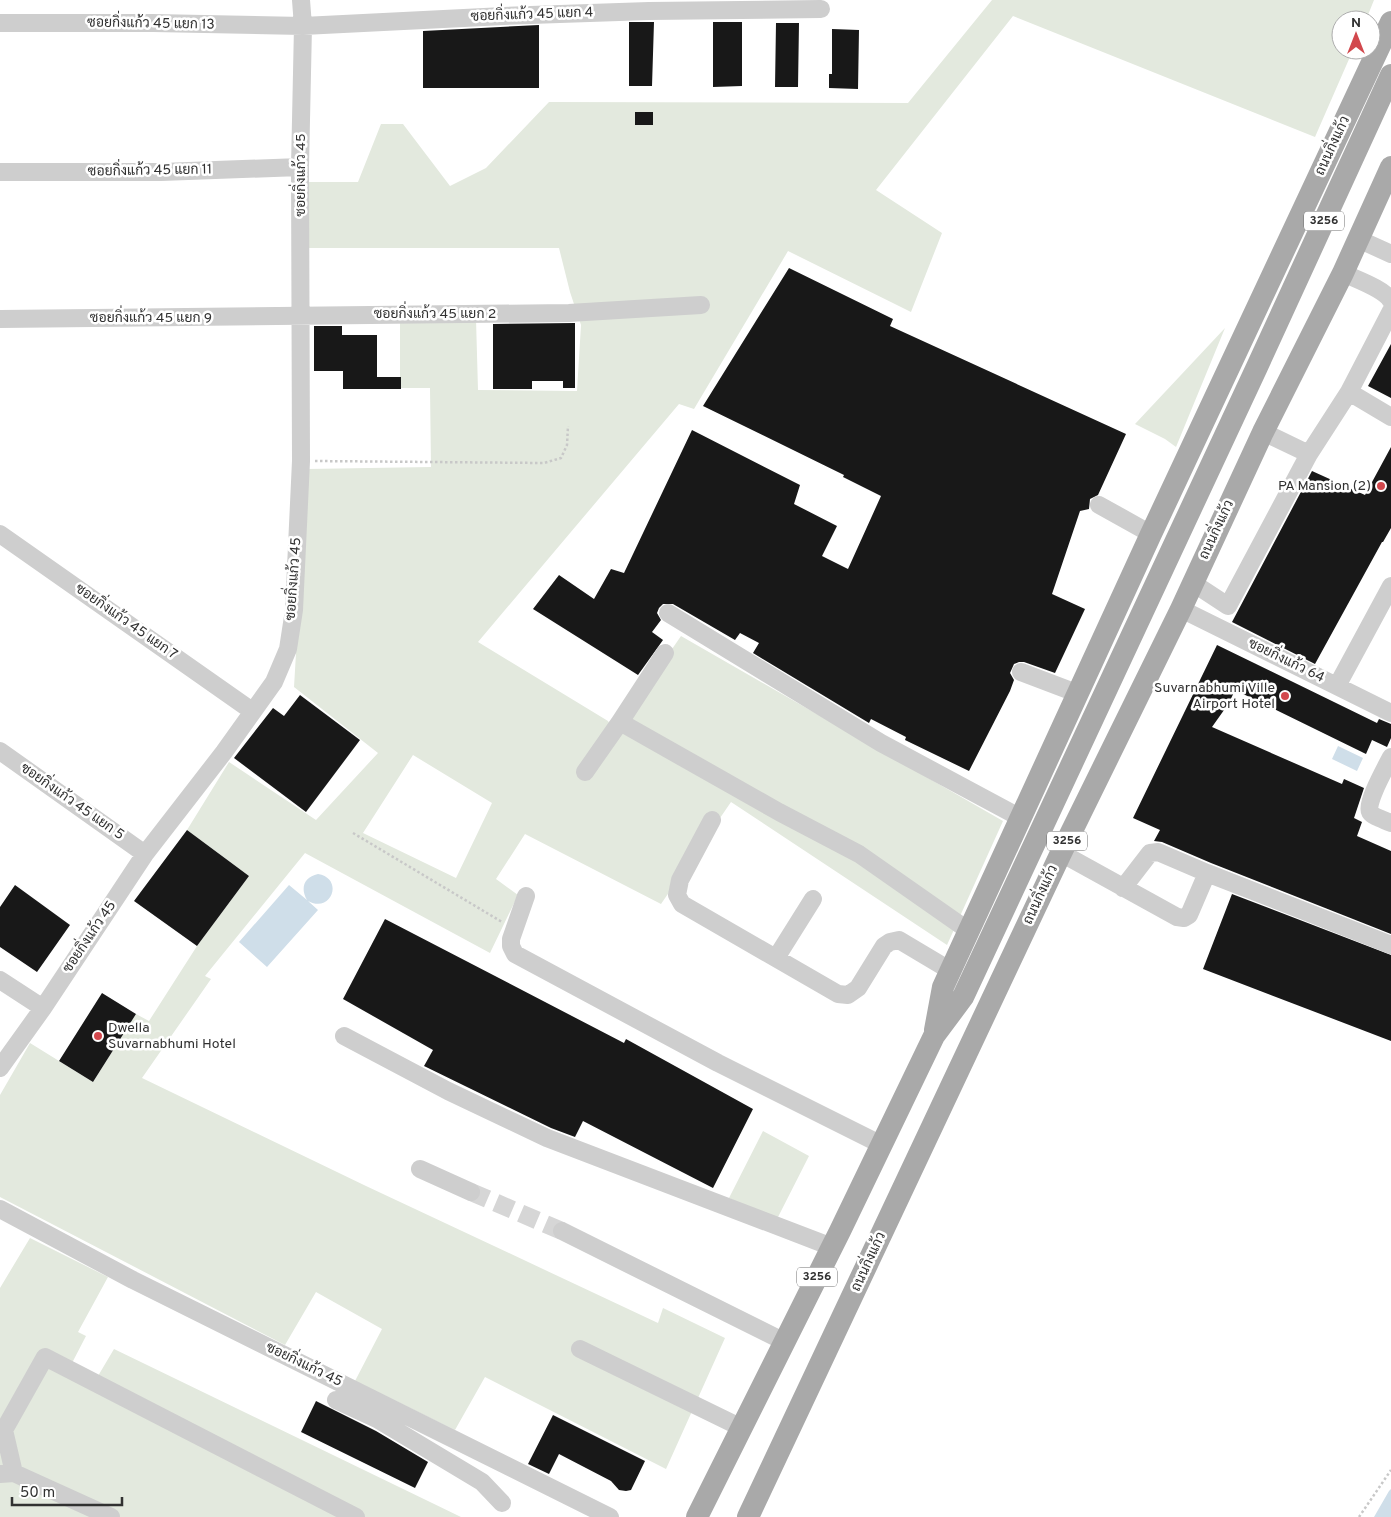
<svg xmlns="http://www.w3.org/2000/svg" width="1391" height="1517" font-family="Overpass,Sarabun,sans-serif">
<rect width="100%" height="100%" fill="#fff"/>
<path fill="#e3e9de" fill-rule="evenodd" d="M 992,0 L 1374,0 L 1366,20 L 1341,20 L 1341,50 L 1353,50 L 1315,137 L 1013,16 L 876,190 L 942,233 L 911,312 L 788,251 L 694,409 L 679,404 L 478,642 L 608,721 L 615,732 L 681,636 L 1003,821 L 947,945 L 731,802 L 661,904 L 525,834 L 496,879 L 518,895 L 490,953 L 305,853 L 205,976 L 211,979 L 142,1078 L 366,1186 L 658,1323 L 663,1308 L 725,1338 L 666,1469 L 485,1377 L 455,1430 L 355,1381 L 382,1329 L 316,1292 L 285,1345 L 0,1197 L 0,1095 L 30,1043 L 93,1082 L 136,1014 L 149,1021 L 197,946 L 249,876 L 187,830 L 229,762 L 316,820 L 378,753 L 294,687 L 307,469 L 431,467 L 430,388 L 400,388 L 400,316 L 476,319 L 478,390 L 577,391 L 581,325 L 570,292 L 559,248 L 306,248 L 306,182 L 358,182 L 381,124 L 403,124 L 450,186 L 486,168 L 549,102 L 908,103 ZM 413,755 L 492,803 L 456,878 L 363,833 Z
M 1225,328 L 1176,447 L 1165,439 L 1135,424 Z
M 763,1131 L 809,1156 L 776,1221 L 729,1198 Z
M 30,1238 L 108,1277 L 78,1332 L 86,1336 L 72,1363 L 98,1376 L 114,1349 L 461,1517 L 0,1517 L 0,1288 Z"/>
<path fill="#cfdee9" d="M 1338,746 L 1363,758 L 1357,771 L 1332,759 Z
M 318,874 C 344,878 332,914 308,901 L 318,910 L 267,967 L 239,942 L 289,885 L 307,900 C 300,888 304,877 318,874 Z
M 1391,1489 L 1391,1517 L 1374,1517 L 1389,1491 Z"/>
<path fill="#181818" d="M 629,22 L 654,22 L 652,86 L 629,86 Z
M 713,22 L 742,22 L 742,86 L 713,87 Z
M 776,23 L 799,23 L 798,87 L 775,87 Z
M 539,25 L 539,88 L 423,88 L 423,31 Z
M 832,29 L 859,30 L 858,89 L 829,88 L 829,74 L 832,74 Z
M 635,112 L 653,112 L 653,125 L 635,125 Z
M 789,268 L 893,319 L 890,326 L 1126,434 L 1098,495 L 1090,499 L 1089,509 L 1080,511 L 1052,594 L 1085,609 L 1055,673 L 1024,662 L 1019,662 L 1014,664 L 1010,673 L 1014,680 L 1010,691 L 969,771 L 905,740 L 906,737 L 871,719 L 869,723 L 753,653 L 759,643 L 740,633 L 735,640 L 673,604 L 663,604 L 659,608 L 657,613 L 661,620 L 652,632 L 663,640 L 638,675 L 533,609 L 559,575 L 594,599 L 611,569 L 624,573 L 692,430 L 800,485 L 794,504 L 837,526 L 822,556 L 848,569 L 881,496 L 843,477 L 844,475 L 703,406 Z
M 575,323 L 575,388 L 563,388 L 563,381 L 532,381 L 532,389 L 493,389 L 493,324 Z
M 314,326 L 342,326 L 342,335 L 377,335 L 377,377 L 401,377 L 401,389 L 343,389 L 343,371 L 314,371 Z
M 1391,344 L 1391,398 L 1368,386 Z
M 1391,447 L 1391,528 L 1383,542 L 1382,542 L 1315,664 L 1232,622 L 1312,471 L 1365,495 Z
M 1217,645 L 1377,723 L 1379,719 L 1391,724 L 1391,738 L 1387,747 L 1372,740 L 1366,754 L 1235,690 L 1229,703 L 1212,727 L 1342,784 L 1344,779 L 1364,788 L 1354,818 L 1362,822 L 1357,836 L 1391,851 L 1391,934 L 1211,863 L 1162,842 L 1154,841 L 1160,830 L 1133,818 Z
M 300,695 L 360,740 L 306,812 L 234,758 L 273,708 L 284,716 Z
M 187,830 L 249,876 L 197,946 L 134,901 Z
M 15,885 L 70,925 L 37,972 L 0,947 L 0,907 Z
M 1232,894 L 1391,955 L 1391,1041 L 1203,969 Z
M 385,919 L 624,1043 L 626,1039 L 753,1109 L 713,1188 L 583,1121 L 575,1137 L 551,1128 L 424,1066 L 433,1050 L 343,999 Z
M 102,993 L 136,1014 L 93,1082 L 59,1061 Z
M 316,1401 L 376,1431 L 428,1462 L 415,1488 L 301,1432 Z
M 553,1415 L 645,1461 L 631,1490 L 626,1491 L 619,1490 L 611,1481 L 559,1454 L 549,1474 L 528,1464 Z"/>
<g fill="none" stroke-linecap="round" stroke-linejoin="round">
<path stroke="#d6d6d6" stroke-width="18" stroke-dasharray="18 9" stroke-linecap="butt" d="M 471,1192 L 562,1231"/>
<path stroke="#c8c8c8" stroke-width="2.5" stroke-dasharray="2.5 2.5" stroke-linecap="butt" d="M 315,461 L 544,463 L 561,458 L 567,445 L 568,426
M 353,833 L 502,922
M 1359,1517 L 1391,1470"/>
<path stroke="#cecece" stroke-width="18" d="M 0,23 L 153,23 L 303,26 L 504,16 L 649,11 L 821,9
M 0,172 L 161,172 L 300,167
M 1358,239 L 1391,254
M 1343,273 C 1355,279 1385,289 1391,301
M 0,319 L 569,313 L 701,305
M 1349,392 L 1391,417
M 1263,432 L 1309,454
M 1099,505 L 1151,534
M 0,534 L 252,711
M 1193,583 L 1228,606 L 1309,454 L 1349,392 L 1391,311
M 1181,609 L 1391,713
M 668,613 L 881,743 L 1021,818
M 1021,672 L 1079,694
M 1337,686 L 1391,586
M 620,722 L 779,812 L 859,854 L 969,931
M 0,751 L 145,854
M 1391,757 C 1386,767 1365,804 1370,812 C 1373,817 1385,820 1391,823
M 585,772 L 620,722 L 665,653
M 712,820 L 680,880 L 677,895 L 682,904 L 838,994 L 848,995 L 858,988 L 884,946 L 890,942 L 899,940 L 951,971
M 1061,853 L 1177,917 L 1184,918 L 1189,915 L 1207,873
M 1123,888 L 1150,853 L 1158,852 L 1207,873 L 1391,945
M 526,896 L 511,939 L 511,946 L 515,954 L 718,1063 L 882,1145
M 776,958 L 813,899
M 0,980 L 43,1008
M 344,1036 L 448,1091 L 547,1138 L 832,1247
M 0,1068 L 43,1008 L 145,854 L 224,752 L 274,682 L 288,649 L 294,610 L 301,461 L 300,167 L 303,26 L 301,0
M 420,1169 L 471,1192
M 0,1209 L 133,1280 L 610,1517
M 562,1231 L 785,1342
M 580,1349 L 742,1428
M 336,1400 L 377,1419 L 482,1482 L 502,1503
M 14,1473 L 4,1430 L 45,1357 L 356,1517
M 0,1474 L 14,1473 L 111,1517"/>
<path stroke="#a9a9a9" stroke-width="22" d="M 935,1030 L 943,987 L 1151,534 L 1391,22
M 697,1517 L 840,1231 L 934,1036 L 963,997 L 1257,367 L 1391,75
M 748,1517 L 1061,853 L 1181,609 L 1263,432 L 1343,273 L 1391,167"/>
</g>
<g fill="#d2484d" stroke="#fff" stroke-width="2">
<circle cx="1381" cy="486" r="5"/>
<circle cx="1285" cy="696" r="5"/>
<circle cx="98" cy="1036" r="5"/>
</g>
<g text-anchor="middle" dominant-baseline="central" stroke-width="5" stroke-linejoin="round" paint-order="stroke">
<g fill="#fff" stroke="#6f6f6f" stroke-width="1">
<rect x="1304" y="211.5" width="40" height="19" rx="4"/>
<rect x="1047" y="831.5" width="40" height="19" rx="4"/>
<rect x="797" y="1267.5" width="40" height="19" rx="4"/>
</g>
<g font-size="12" font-weight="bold" fill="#313131">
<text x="1324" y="221">3256</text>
<text x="1067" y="841">3256</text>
<text x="817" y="1277">3256</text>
</g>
<g font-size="14" fill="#313131" stroke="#fff">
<text transform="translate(532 15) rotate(-2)">ซอยกิ่งแก้ว 45 แยก 4</text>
<text transform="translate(151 24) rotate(1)">ซอยกิ่งแก้ว 45 แยก 13</text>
<text transform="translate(1333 146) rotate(-65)">ถนนกิ่งแก้ว</text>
<text transform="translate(150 171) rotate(-1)">ซอยกิ่งแก้ว 45 แยก 11</text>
<text transform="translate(301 175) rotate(-90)">ซอยกิ่งแก้ว 45</text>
<text x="435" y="314">ซอยกิ่งแก้ว 45 แยก 2</text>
<text x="151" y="318">ซอยกิ่งแก้ว 45 แยก 9</text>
<text transform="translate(1217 530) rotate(-65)">ถนนกิ่งแก้ว</text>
<text transform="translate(294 579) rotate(-86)">ซอยกิ่งแก้ว 45</text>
<text transform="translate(126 622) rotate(35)">ซอยกิ่งแก้ว 45 แยก 7</text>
<text transform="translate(1286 661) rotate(26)">ซอยกิ่งแก้ว 64</text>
<text transform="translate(72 802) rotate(35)">ซอยกิ่งแก้ว 45 แยก 5</text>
<text transform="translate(1041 895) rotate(-65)">ถนนกิ่งแก้ว</text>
<text transform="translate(90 937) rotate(-56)">ซอยกิ่งแก้ว 45</text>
<text transform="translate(869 1262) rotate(-65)">ถนนกิ่งแก้ว</text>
<text transform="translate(304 1365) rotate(26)">ซอยกิ่งแก้ว 45</text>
</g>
<g font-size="14" fill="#313131" stroke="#fff" text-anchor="end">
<text x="1371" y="486">PA Mansion (2)</text>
<text x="1275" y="688">Suvarnabhumi Ville<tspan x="1275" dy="16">Airport Hotel</tspan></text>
<text x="108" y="1028" text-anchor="start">Dwella<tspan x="108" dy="16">Suvarnabhumi Hotel</tspan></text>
</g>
</g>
<g transform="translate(1356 35)"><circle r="24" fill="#ffffff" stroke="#adadad"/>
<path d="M0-4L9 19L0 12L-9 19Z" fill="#d2484d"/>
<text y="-8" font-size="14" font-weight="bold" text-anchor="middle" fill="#313131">N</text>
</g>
<path d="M12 1497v8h110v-8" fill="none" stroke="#313131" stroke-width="2.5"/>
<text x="20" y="1497" font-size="15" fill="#313131" stroke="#ffffff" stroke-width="4" paint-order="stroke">50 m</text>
</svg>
